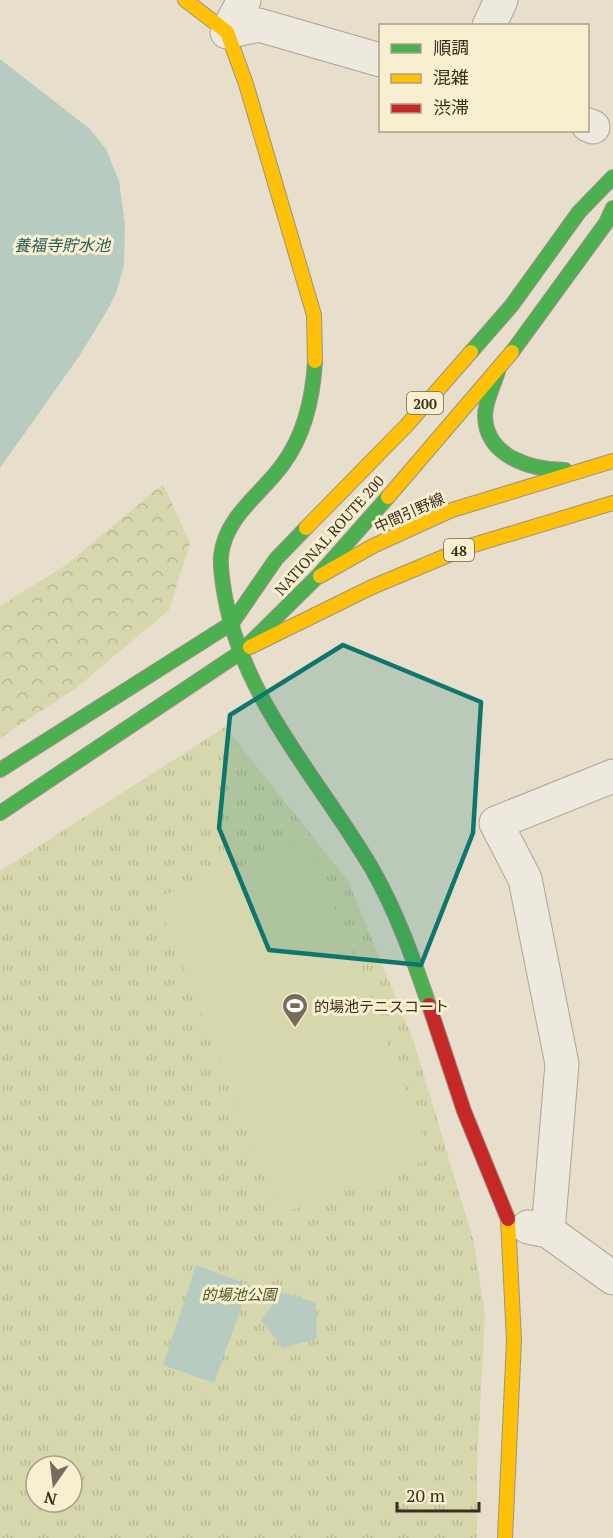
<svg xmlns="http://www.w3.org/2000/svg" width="613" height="1538" font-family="'PT Serif','Noto Sans JP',serif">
<defs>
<pattern id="grass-tufts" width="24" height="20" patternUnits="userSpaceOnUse" patternTransform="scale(1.5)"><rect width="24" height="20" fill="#d6d7ac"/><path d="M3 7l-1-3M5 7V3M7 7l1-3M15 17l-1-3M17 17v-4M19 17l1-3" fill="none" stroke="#b9b993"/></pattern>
<pattern id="forest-crowns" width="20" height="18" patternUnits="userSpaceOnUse" patternTransform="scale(1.5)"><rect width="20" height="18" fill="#d6d7ac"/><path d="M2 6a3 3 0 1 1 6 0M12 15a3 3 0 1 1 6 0" fill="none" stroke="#b9b993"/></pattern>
</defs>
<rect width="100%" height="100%" fill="#e7dfcb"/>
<path fill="url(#grass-tufts)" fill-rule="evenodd" d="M 225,727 L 348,881 L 414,1042 L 474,1243 L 485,1315 L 477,1464 L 477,1538 L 0,1538 L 0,871 ZM 36,1466 L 72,1466 L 72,1502 L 36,1502 Z"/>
<path fill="url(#forest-crowns)" d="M 163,484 L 190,543 L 169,610 L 76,688 L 0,738 L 0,606 L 66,565 Z"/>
<path fill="#d6d7ac" d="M 309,840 L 432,1159 L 281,1214 L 156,898 Z"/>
<path fill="#b7cbc0" d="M 0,59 L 90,129 L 106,149 L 119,181 L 125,224 L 124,265 L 116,293 L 108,309 L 80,355 L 0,468 Z
M 196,1265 L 249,1285 L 214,1383 L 163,1365 Z
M 282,1292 L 316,1303 L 317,1339 L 282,1348 L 261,1320 Z"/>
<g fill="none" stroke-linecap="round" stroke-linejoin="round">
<defs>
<path id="street" d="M 489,26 L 501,0
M 227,32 L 259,25 L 380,60
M 227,32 L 244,0
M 588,125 L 593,127
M 528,1227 L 548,1231 L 613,1278
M 548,1231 L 562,1064 L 525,879 L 496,823 L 613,776"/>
<path id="fast" d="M 471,352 L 512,305 L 579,212 L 613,177
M 512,352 L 606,223 L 613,208
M 315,361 C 313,397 305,434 283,464 C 262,494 225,516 221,556 C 220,570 223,584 225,597 C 244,701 319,779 371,867 C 396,910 413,958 429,1005
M 498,371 C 494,385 485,401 485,416 C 486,457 532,470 565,470
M 0,770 L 232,623 L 276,559 L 306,528
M 0,813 L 241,652 L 317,577 L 388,497"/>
<path id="slow" d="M 185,0 L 227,32 L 246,84 L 314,315 L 315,361
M 388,497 L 512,352
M 306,528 L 407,425 L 471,352
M 320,576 L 373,546 L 452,510 L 613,461
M 250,647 L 372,587 L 470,546 L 613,503
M 505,1538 L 514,1340 L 508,1219"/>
<path id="jam" d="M 429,1005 L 464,1111 L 508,1219"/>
</defs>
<use href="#street" stroke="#aba395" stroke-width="35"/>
<use href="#fast" stroke="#9b9385" stroke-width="16"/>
<use href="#slow" stroke="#9b9385" stroke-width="16"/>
<use href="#jam" stroke="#9b9385" stroke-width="16"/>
<use href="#street" stroke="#eee9de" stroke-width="33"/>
<use href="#fast" stroke="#4caf50" stroke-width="14"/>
<use href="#slow" stroke="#ffc107" stroke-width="14"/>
<use href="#jam" stroke="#c62828" stroke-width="14"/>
</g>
<path fill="#0f766e" fill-opacity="0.2" stroke="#0f766e" stroke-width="4.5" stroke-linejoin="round" d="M 343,645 L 481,702 L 473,833 L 421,965 L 269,950 L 219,828 L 230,715 Z"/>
<defs>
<symbol id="stadium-pin" viewBox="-11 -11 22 30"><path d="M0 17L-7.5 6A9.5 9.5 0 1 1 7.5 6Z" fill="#776b59" stroke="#f8eed0"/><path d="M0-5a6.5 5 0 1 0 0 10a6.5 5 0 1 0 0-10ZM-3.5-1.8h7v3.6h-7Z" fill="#fff"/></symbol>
</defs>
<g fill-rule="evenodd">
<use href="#stadium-pin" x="280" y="991" width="30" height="40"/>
</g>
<g text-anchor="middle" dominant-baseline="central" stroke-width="6" stroke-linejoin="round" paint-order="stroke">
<g fill="#f8eed0" stroke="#746652" stroke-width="1.5">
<rect x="407" y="392" width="36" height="22" rx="4.5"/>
<rect x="444" y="539" width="30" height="22" rx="4.5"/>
</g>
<g font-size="14" font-weight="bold" fill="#3b2c1c">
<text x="425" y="403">200</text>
<text x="459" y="550">48</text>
</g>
<g font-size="15" fill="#3b2c1c" stroke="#f8eed0">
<text transform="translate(409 512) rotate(-24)">中間引野線</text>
<text transform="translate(329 535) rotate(-48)">NATIONAL ROUTE 200</text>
</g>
<g font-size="15" fill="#3b2c1c" stroke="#f8eed0" text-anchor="start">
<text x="314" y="1006">的場池テニスコート</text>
</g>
<g font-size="15" font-style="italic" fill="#495921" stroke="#f8eed0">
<text x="239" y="1294">的場池公園</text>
</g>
<g font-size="16" font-style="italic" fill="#2a5c5a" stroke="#f8eed0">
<text x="62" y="245">養福寺貯水池</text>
</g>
</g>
<rect x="379" y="24" width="210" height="108" fill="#f8eed0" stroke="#aca088" stroke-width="1.5"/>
<rect x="391" y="44" width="30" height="9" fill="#4caf50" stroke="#aca088" stroke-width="1.5"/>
<text x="433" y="54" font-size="18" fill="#3b2c1c">順調</text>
<rect x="391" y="74" width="30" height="9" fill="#ffc107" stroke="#aca088" stroke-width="1.5"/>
<text x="433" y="84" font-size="18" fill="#3b2c1c">混雑</text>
<rect x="391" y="104" width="30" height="9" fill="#c62828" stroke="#aca088" stroke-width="1.5"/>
<text x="433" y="114" font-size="18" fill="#3b2c1c">渋滞</text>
<g transform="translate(54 1484) rotate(194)"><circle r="28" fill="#f8eed0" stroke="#aca088" stroke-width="1.5"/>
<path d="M0-4.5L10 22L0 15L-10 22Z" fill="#776b59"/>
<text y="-9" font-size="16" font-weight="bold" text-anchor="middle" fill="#3b2c1c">N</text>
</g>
<path d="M397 1502v9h82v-9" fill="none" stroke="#3b2c1c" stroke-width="3"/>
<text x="406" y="1502" font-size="18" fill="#3b2c1c" stroke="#f8eed0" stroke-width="4.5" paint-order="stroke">20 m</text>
</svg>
